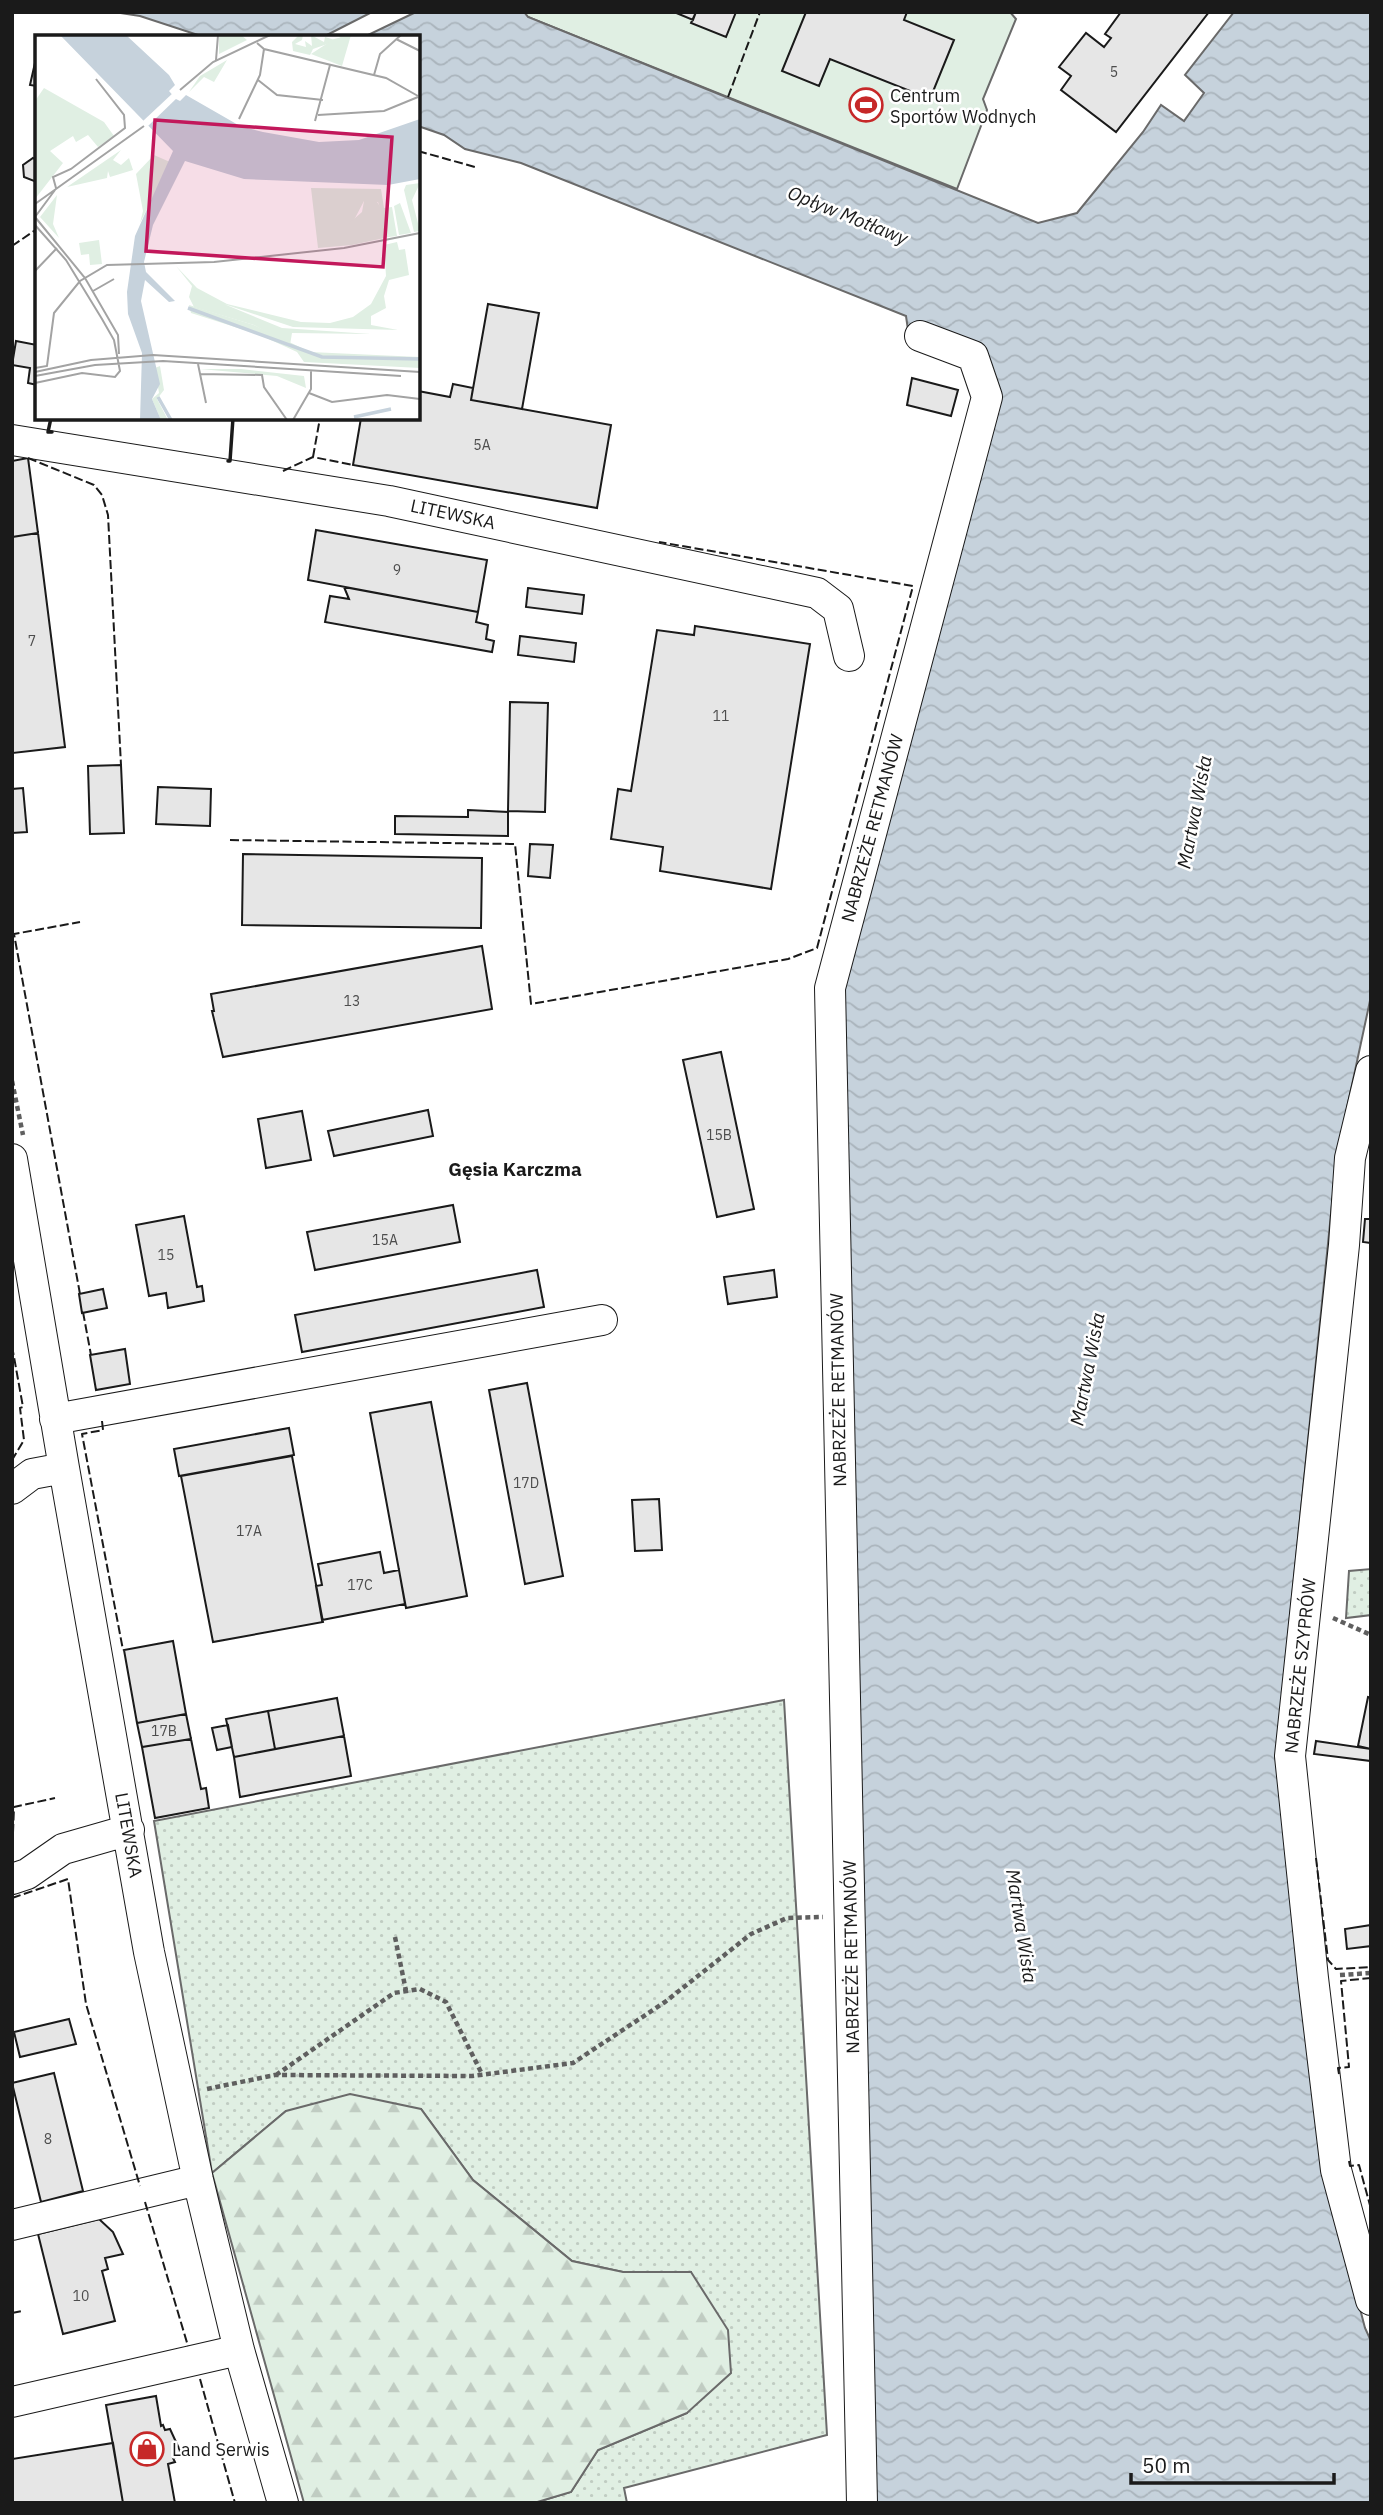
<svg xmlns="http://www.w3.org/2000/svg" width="1383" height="2515" font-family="'IBM Plex Sans',sans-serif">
<defs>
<pattern id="grass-dots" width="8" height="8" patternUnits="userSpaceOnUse" patternTransform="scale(1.75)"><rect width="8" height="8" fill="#e0efe3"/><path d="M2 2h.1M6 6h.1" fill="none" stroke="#c0ccc2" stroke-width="1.8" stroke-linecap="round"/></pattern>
<pattern id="forest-firs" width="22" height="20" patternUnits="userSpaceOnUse" patternTransform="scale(1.75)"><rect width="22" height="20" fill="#e0efe3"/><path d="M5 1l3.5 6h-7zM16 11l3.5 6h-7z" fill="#c0ccc2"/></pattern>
<pattern id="water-waves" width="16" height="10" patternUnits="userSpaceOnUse" patternTransform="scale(1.75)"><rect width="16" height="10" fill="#c6d2dc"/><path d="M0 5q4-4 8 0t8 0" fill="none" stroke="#aab4bc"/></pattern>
</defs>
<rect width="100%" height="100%" fill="#fff"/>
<path fill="url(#grass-dots)" stroke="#6a6a6a" stroke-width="2" d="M 1371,1569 L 1371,1615 L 1346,1618 L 1349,1571 Z
M 784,1700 L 827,2435 L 624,2488 L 627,2503 L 534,2503 L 571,2492 L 598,2450 L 687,2413 L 691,2272 L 623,2272 L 572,2261 L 473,2180 L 421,2109 L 286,2111 L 212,2173 L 154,1821 Z"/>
<path fill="url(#forest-firs)" stroke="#6a6a6a" stroke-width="2" d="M 350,2094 L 421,2109 L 473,2180 L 572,2261 L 623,2272 L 691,2272 L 728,2330 L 731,2373 L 687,2413 L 598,2450 L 571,2492 L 534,2503 L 304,2503 L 212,2173 L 286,2111 Z"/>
<path fill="#e0efe3" stroke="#6a6a6a" stroke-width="2" d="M 524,12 L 1010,12 L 1016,19 L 983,99 L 987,110 L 957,189 L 528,17 Z"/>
<path fill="url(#water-waves)" stroke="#6a6a6a" stroke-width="2" d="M 114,12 L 524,12 L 528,17 L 1038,223 L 1077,213 L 1143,132 L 1161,105 L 1184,121 L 1204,93 L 1185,75 L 1234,12 L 1371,12 L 1371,996 L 1337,1155 L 1276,1755 L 1325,2174 L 1365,2328 L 1371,2341 L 1371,2503 L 868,2503 L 833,988 L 992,396 L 976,351 L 908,330 L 906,316 L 521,163 L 465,149 L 444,135 L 418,126 L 418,37 L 204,37 L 140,16 Z"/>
<path fill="#fff" stroke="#6a6a6a" stroke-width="2" d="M 372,12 L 416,12 L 364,37 L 323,37 Z"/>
<path fill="#e6e6e6" stroke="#1a1a1a" stroke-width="2" d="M 674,12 L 696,12 L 693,20 Z
M 696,12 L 736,12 L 726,37 L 691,23 Z
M 806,12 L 907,12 L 904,20 L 954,40 L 930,99 L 830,59 L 819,86 L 782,71 Z
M 1121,12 L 1209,12 L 1116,132 L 1061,90 L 1071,76 L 1059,67 L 1086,33 L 1104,47 L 1111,38 L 1105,34 Z
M 37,54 L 37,86 L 30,85 Z
M 33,158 L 37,160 L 37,179 L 34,181 L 24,177 L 23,165 Z
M 488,304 L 539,313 L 522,409 L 471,400 Z
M 16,341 L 37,345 L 37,385 L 28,383 L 30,368 L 12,365 Z
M 912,378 L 958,390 L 951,416 L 907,405 Z
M 453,384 L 473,388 L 471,400 L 611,425 L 597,508 L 353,465 L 361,418 L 418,418 L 418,391 L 450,397 Z
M 28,458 L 38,533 L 12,537 L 12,461 Z
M 316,530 L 487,560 L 478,612 L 308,580 Z
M 38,533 L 65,747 L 13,753 L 12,537 Z
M 344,587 L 478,612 L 476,622 L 488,625 L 486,639 L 494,641 L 492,652 L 325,622 L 330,596 L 349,599 Z
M 528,588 L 584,595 L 582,614 L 526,607 Z
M 695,626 L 810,644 L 771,889 L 660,871 L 663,847 L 611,839 L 618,789 L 631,791 L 657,630 L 694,635 Z
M 520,636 L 576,643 L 574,662 L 518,655 Z
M 510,702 L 548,703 L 545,812 L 508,811 Z
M 121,765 L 124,833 L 90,834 L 88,766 Z
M 158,787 L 211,789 L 210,826 L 156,824 Z
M 23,788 L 27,832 L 12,833 L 12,789 Z
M 468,810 L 508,812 L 508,836 L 395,834 L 395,816 L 468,817 Z
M 530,844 L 553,845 L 550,878 L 528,876 Z
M 243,854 L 482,858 L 481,928 L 242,925 Z
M 482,946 L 492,1009 L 223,1057 L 212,1011 L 214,1011 L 211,994 Z
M 721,1052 L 754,1209 L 717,1217 L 683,1060 Z
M 428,1110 L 433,1136 L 334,1156 L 328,1131 Z
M 302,1111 L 311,1160 L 266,1168 L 258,1119 Z
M 453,1205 L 460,1242 L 315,1270 L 307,1232 Z
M 184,1216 L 197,1287 L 202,1286 L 204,1301 L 168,1308 L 166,1293 L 149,1296 L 136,1225 Z
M 1365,1219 L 1371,1219 L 1371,1243 L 1363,1242 Z
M 537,1270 L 544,1307 L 302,1352 L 295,1315 Z
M 774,1270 L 777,1297 L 728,1304 L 724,1277 Z
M 103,1289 L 107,1308 L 82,1313 L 79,1294 Z
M 125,1349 L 130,1384 L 96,1390 L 90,1355 Z
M 527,1383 L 563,1576 L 525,1584 L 489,1390 Z
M 431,1402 L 467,1596 L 406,1608 L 370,1413 Z
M 289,1428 L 294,1455 L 179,1476 L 174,1449 Z
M 292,1456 L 323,1622 L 213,1642 L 181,1476 Z
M 659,1499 L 662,1550 L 635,1551 L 632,1500 Z
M 380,1552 L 384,1573 L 399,1570 L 405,1604 L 322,1620 L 316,1586 L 322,1585 L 318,1564 Z
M 173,1641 L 186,1714 L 137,1723 L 124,1650 Z
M 1368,1697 L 1371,1698 L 1371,1749 L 1358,1746 Z
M 337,1698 L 344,1736 L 275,1749 L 268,1711 Z
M 268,1711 L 275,1749 L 234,1757 L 226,1719 Z
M 186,1714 L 191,1739 L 142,1747 L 137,1723 Z
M 228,1725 L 232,1747 L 217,1750 L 212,1728 Z
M 344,1736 L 351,1776 L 240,1797 L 234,1757 Z
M 191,1739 L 201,1789 L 206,1788 L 209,1808 L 155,1818 L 142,1747 Z
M 1316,1741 L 1371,1749 L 1371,1761 L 1314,1754 Z
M 1371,1925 L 1371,1946 L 1347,1949 L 1345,1929 Z
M 69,2019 L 76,2044 L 20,2057 L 14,2032 Z
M 54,2073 L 83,2191 L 41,2202 L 12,2083 Z
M 99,2219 L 113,2232 L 123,2254 L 105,2258 L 108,2269 L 102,2271 L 115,2321 L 63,2334 L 38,2234 Z
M 156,2396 L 161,2426 L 163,2425 L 165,2430 L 170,2429 L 182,2455 L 173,2458 L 175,2462 L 168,2464 L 175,2503 L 123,2503 L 106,2405 Z
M 113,2443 L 123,2503 L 12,2503 L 12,2459 Z"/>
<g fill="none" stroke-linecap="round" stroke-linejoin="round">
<defs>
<path id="minor" d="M 12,440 L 389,501 L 817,593 L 838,609 L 849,656
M 1371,1071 L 1350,1158 L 1344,1245 L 1290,1756 L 1313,1978 L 1336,2170 L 1371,2300
M 12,1159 L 64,1468 L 149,1952 L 198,2180 L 239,2350 L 283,2503
M 55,1419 L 602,1320
M 12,1489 L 32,1474 L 64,1468
M 12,1879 L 27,1874 L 63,1849 L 129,1830
M 12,2225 L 198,2180
M 12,2402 L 239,2350
M 862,2503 L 830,988 L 987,397 L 973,356 L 920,336"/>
</defs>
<use href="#minor" stroke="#1a1a1a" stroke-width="32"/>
<path stroke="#5f5f5f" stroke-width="4.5" stroke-dasharray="5 3.5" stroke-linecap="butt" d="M 12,1081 L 23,1135
M 1333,1618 L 1371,1635
M 395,1937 L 406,1991
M 1340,1975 L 1371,1973
M 276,2075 L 394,1993 L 420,1989 L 446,2002 L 482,2074
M 207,2089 L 275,2075 L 472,2076 L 573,2063 L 665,2002 L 751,1934 L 787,1918 L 823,1917"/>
<use href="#minor" stroke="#fff" stroke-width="30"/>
<path stroke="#1a1a1a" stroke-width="2" stroke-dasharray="9 3.5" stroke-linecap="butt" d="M 728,97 L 760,12
M 418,151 L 475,167
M 12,246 L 37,229
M 313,457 L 320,418
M 28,458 L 94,485 L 102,495 L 108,515 L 121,765
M 283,471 L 313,457 L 353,465
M 230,840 L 515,844 L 531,1004 L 788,959 L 817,948 L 913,586 L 659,542
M 80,1294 L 14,934 L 80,922
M 83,1312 L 91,1355
M 12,1346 L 23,1407 L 20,1408 L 24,1440 L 12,1460
M 102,1421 L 103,1430 L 82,1434 L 123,1650
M 12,1858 L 14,1807 L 55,1798
M 1316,1858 L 1328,1960 L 1336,1969 L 1371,1967
M 12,1898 L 68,1879 L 86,2004 L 140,2186
M 1339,2074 L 1338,2068 L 1349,2067 L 1341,1981 L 1371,1978
M 1349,2161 L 1350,2166 L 1359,2165 L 1371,2209
M 145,2202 L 188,2346
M 12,2313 L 22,2311
M 200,2379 L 235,2503"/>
<path stroke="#1a1a1a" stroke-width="3.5" d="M 51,418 L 48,432 L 52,432
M 228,461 L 230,461 L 233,418"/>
</g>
<defs>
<symbol id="stadium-ring" viewBox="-11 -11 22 22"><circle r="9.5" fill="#fff" stroke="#c62828" stroke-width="1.5"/><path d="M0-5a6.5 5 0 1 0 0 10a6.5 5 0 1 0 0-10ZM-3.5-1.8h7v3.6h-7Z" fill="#c62828"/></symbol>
<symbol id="shop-ring" viewBox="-11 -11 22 22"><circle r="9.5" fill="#fff" stroke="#c62828" stroke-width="1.5"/><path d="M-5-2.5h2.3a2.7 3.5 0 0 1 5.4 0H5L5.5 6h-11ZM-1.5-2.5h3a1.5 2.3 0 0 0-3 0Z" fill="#c62828"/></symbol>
</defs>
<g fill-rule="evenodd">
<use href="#stadium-ring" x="847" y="86" width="38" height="38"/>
<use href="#shop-ring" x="128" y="2430" width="38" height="38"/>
</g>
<g text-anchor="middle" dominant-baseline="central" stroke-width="5" stroke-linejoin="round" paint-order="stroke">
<g font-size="14" fill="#4d4d4d">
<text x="1114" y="72">5</text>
<text x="482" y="445">5A</text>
<text x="397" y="570">9</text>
<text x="32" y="641">7</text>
<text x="721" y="716">11</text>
<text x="352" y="1001">13</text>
<text x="719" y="1135">15B</text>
<text x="385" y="1240">15A</text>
<text x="166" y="1255">15</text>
<text x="526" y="1483">17D</text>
<text x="249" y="1531">17A</text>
<text x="360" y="1585">17C</text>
<text x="164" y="1731">17B</text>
<text x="48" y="2139">8</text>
<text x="81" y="2296">10</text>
</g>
<g font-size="18" fill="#1a1a1a" stroke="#fff" text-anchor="start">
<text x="890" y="95">Centrum<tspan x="890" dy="21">Sportów Wodnych</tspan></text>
<text x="172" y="2449">Land Serwis</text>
</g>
<g font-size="18" fill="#1a1a1a" stroke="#fff">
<text transform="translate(453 514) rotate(12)">LITEWSKA</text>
<text transform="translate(872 828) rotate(-75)">NABRZEŻE RETMANÓW</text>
<text transform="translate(838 1390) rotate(-91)">NABRZEŻE RETMANÓW</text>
<text transform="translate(1300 1666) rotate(-84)">NABRZEŻE SZYPRÓW</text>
<text transform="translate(129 1835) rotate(80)">LITEWSKA</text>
<text transform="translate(851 1957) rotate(-91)">NABRZEŻE RETMANÓW</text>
</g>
<g font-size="19" font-style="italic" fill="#1a1a1a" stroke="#fff">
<text transform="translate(848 215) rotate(22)">Opływ Motławy</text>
<text transform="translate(1194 812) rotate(-79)">Martwa Wisła</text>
<text transform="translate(1087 1369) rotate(-79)">Martwa Wisła</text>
<text transform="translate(1022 1926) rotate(81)">Martwa Wisła</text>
</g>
<g font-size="19" font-weight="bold" fill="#1a1a1a" stroke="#fff">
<text x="515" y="1169">Gęsia Karczma</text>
</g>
</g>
<g transform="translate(35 35)">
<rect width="385" height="385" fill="#fff"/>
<path d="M 184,0 L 206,0 L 212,5 L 184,19 ZM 264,0 L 268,0 L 267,5 L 260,9 L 271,12 L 270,6 L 277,11 L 276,0 L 289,7 L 290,2 L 303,6 L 307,4 L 302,0 L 315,2 L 306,9 L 298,7 L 278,14 L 275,20 L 258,16 L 257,7 ZM 192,25 L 179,47 L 169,42 L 154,57 L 165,41 ZM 9,53 L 69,87 L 79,101 L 63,112 L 53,100 L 41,107 L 38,101 L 15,116 L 28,128 L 0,164 L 0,66 ZM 86,115 L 78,125 L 86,130 L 94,123 L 98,135 L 75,142 L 73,136 L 72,143 L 32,152 ZM 385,148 L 377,165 L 385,196 L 379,197 L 369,155 L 371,150 ZM 276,153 L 346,154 L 349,173 L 357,172 L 362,201 L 354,202 L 343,167 L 329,166 L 319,185 L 317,210 L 283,213 ZM 362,207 L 364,215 L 370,214 L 374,240 L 354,245 L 349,261 L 351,273 L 336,281 L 336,290 L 363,295 L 258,292 L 189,269 L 247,293 L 336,299 L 257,298 L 255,310 L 219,290 L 159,272 L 154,262 L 157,251 L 141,231 L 162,253 L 192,269 L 266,287 L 295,288 L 318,282 L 336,269 L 351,241 L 349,210 ZM 165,334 L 206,334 L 269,341 L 271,353 L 242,341 Z" fill="#e0efe3"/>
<path d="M 22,160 L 18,189 L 24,203 L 5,182 ZM 339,162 L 349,178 L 354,202 L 317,210 L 311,203 L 312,190 L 327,177 L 329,166 ZM 365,168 L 376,198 L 364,200 L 359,171 Z" fill="#e0efe3"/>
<path d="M 154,270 L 219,290 L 275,317 L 385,322 L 385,333 L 269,327 L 262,317 L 225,300 L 156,278 Z" fill="#e0efe3"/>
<path d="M 316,0 L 307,31 L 276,19 L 299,4 ZM 125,331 L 129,355 L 122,364 L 133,385 L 126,385 L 117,364 L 124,358 L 120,333 Z" fill="#e0efe3"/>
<path d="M 119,120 L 135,127 L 105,188 L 108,176 L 101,139 ZM 64,205 L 67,229 L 55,230 L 54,219 L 46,220 L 44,208 Z" fill="#e0efe3"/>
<path d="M 25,0 L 91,0 L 134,40 L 140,50 L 134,56 L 141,64 L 145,66 L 151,60 L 205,91 L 228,97 L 284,107 L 324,105 L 385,84 L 385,144 L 353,150 L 209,144 L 150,126 L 118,190 L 109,227 L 111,237 L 140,266 L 134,267 L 110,245 L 106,266 L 125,349 L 117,364 L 126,385 L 105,385 L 107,318 L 93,279 L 92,257 L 100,201 L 138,116 Z" fill="#c6d2dc"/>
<path d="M 139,57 L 143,62 L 113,91 L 108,86 Z" fill="#fff"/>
<path fill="none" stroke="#c6d2dc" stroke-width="3.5" d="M 153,273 L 287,322 L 385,324M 123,362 L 136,385M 319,382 L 356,374"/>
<path fill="none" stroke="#a3a3a3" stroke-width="2" d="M 361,4 L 385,16M 222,8 L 229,14 L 351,43 L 383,61M 181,25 L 183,0M 339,40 L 345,19 L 366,0M 223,45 L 242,60 L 288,65M 145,55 L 178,27 L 235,0M 283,80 L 349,76 L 383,62M 204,84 L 225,40 L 229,14M 280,86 L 295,30M 21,153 L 18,142 L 36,134 L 90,93 L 89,80 L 61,44M 0,169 L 109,91M 0,182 L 50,243 L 83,300 L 84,319M 0,182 L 20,155M 0,190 L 31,225 L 67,284 L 79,305 L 85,336 L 80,342 L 47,338 L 0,348M 0,236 L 22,213M 58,256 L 79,244M 163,329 L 171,368M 0,333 L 12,331 L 19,278 L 45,246 L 72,230 L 179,227 L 309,213 L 385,198M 0,337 L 56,325 L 118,320 L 385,337M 165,339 L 227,340 L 229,352 L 252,385M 0,341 L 60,330 L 128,326 L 366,341M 274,358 L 297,367 L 352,360 L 385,364M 258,385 L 276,354 L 276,336"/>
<path fill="#c2185b" fill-opacity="0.15" stroke="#c2185b" stroke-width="3.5" d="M 120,85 L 357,102 L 348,232 L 111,216 Z"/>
<rect width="385" height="385" fill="none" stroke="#1a1a1a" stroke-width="3.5"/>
</g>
<rect width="1383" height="2515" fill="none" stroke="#1a1a1a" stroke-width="28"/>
<path d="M1131 2473v10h203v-10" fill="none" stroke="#1a1a1a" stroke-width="3.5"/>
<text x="1142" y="2473" font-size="21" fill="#1a1a1a" stroke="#ffffff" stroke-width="5" paint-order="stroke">50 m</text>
</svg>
